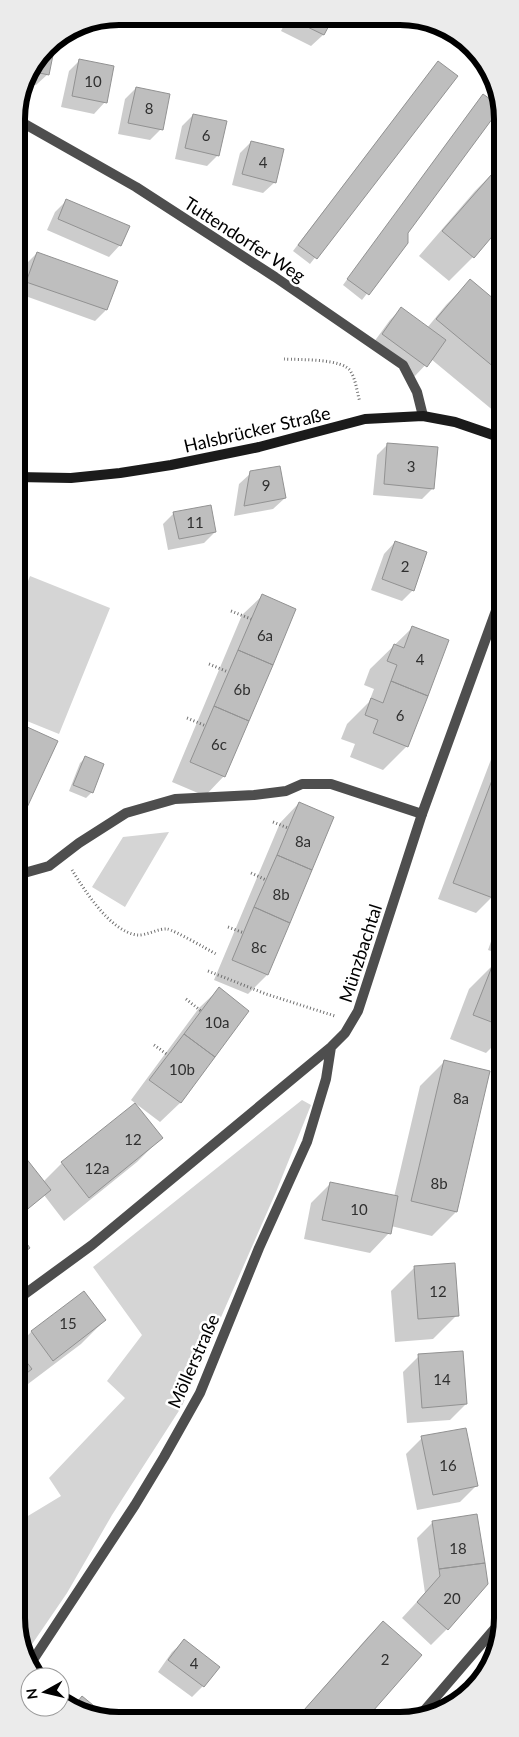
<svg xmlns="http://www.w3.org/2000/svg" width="519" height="1737" font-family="Lato,sans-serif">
<rect width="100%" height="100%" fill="#fff"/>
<path fill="#d5d5d5" d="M 30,576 L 110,608 L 59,734 L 17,717 L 17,609 Z
M 169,832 L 125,907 L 92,887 L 123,837 Z
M 302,1100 L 311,1105 L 276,1192 L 182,1406 L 112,1515 L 67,1593 L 26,1653 L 18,1638 L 18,1522 L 61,1496 L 49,1478 L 125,1398 L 107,1381 L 142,1335 L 93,1267 Z"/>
<path fill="#0003" d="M 288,17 L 331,18 L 323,35 L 311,46 L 281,31 Z
M 54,41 L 48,74 L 36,85 L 23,83 L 46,46 Z
M 80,60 L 105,102 L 94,114 L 61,107 L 69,71 Z
M 433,68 L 456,76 L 310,264 L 293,251 Z
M 136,88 L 161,129 L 150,140 L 118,134 L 125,99 Z
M 478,101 L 407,233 L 406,243 L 362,300 L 343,285 Z
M 193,115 L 218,155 L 207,166 L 175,159 L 182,126 Z
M 251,142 L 275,182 L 263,193 L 232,185 L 240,153 Z
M 499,167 L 473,257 L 449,281 L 419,256 L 475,191 Z
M 66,201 L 120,245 L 109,257 L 47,230 L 55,212 Z
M 37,253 L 106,310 L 95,321 L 17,293 L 26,264 Z
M 470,281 L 501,307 L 501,417 L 431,359 L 414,377 L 371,346 L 390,320 L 401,309 L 427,328 L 446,305 Z
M 388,444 L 433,488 L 422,499 L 373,495 L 377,455 Z
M 251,473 L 285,498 L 273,509 L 234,516 L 239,484 Z
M 174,513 L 215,532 L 204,543 L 168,550 L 163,524 Z
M 395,542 L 413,590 L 402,601 L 371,590 L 384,554 Z
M 262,596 L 224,776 L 205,796 L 172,782 L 242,615 Z
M 412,628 L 407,746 L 383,770 L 350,757 L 355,744 L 341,739 L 347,724 L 369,702 L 374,689 L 364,685 L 370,669 Z
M 25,727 L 17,826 L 17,738 Z
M 502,737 L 502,871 L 492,897 L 476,913 L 438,899 L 498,741 Z
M 86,757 L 92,792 L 86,798 L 69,791 L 80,763 Z
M 299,803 L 267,975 L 248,994 L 214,980 L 280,823 Z
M 502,910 L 502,955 L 488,950 Z
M 493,965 L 502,969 L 502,1037 L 486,1053 L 450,1039 L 469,989 Z
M 219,989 L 248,1011 L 180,1103 L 160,1122 L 131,1100 L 199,1008 Z
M 444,1062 L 489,1072 L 456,1212 L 432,1236 L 391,1226 L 389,1233 L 370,1253 L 304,1239 L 311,1203 L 331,1183 L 394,1197 L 420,1086 Z
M 135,1105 L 161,1138 L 137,1162 L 64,1221 L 44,1195 L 18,1217 L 18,1150 L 43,1182 L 62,1163 Z
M 415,1267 L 457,1315 L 433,1339 L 395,1342 L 391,1291 Z
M 84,1292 L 105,1320 L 81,1344 L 28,1384 L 23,1377 L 18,1382 L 18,1346 L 31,1332 Z
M 419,1356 L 466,1404 L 450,1420 L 407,1423 L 403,1372 Z
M 422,1438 L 476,1486 L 460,1502 L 417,1510 L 406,1454 Z
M 433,1522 L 447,1629 L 431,1645 L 402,1618 L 425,1593 L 417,1538 Z
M 383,1622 L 364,1719 L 296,1719 L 367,1638 Z
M 184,1641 L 203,1686 L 192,1697 L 158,1672 L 172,1652 Z"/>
<path fill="#bebebe" stroke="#929292" d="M 292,17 L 333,18 L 324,35 L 291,19 Z
M 56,40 L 49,75 L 30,71 L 46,46 Z
M 79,59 L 114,66 L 107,103 L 72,96 Z
M 438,61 L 458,76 L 317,259 L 298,245 Z
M 136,87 L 170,94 L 163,130 L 128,123 Z
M 483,94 L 501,107 L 408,233 L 408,243 L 369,295 L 347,279 Z
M 193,114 L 227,121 L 219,156 L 185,148 Z
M 251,141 L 284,149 L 276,183 L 242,174 Z
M 499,166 L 501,168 L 501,226 L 474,258 L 442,231 Z
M 66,199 L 130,226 L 121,246 L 58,219 Z
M 37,252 L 118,281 L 107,310 L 26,282 Z
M 470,279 L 501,305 L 501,373 L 436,319 Z
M 401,307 L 446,340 L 427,367 L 382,334 Z
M 387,443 L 438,447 L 434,489 L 384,484 Z
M 280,466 L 286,498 L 244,506 L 250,471 Z
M 211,505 L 216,532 L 179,539 L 173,512 Z
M 395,541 L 427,552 L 414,591 L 382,579 Z
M 262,594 L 296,609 L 273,665 L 238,650 Z
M 412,626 L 449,640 L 428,696 L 391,681 L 397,665 L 387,661 L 394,644 L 404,648 Z
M 238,650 L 273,665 L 249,721 L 214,706 Z
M 391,681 L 428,696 L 408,747 L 373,733 L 378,720 L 365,715 L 371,698 L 383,703 Z
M 214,706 L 249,721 L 225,777 L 190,762 Z
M 25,726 L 58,741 L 17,829 L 17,742 Z
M 502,754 L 502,875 L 493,898 L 453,883 Z
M 85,756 L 104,764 L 93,793 L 73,785 Z
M 299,802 L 334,817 L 312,870 L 277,855 Z
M 277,855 L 312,870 L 290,923 L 254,907 Z
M 254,907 L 290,923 L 268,975 L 232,960 Z
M 493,964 L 502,967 L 502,1026 L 473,1015 Z
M 219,987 L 249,1011 L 215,1057 L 184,1034 Z
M 184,1034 L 215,1057 L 181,1103 L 149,1080 Z
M 444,1060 L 490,1071 L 457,1212 L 411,1201 Z
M 135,1103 L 163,1138 L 89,1198 L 61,1162 Z
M 18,1148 L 51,1190 L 18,1217 Z
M 330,1182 L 398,1196 L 391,1234 L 322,1220 Z
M 18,1231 L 30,1248 L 18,1257 Z
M 455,1263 L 459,1316 L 418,1319 L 414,1266 Z
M 84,1291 L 106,1320 L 53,1361 L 31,1331 Z
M 18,1351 L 32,1369 L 18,1380 Z
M 463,1351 L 467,1404 L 422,1408 L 418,1354 Z
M 466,1428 L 478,1486 L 433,1495 L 421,1436 Z
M 477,1514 L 485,1563 L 439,1569 L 432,1521 Z
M 485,1563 L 488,1584 L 448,1630 L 417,1602 L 440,1576 L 439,1569 Z
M 383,1621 L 422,1655 L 366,1719 L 314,1719 L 304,1710 Z
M 184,1639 L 220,1667 L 204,1687 L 168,1660 Z
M 82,1696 L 110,1719 L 99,1719 L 74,1706 Z"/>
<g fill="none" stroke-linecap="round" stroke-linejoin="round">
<path stroke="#707070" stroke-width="3" stroke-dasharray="1 2.5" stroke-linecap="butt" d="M 284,359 C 299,360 344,358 351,372 C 356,380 357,393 360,402
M 231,611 L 251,619
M 209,664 L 228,672
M 187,718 L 206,726
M 273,822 L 288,828
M 72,870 C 85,891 110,931 137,935 C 146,936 159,928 167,929 C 174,930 207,949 216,954
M 251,873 L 266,880
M 228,927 L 244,933
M 208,971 L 266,994 L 335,1016
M 186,999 L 201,1011
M 154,1045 L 168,1055"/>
<path stroke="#4e4e4e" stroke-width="10" d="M 17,875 L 49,866 L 79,843 L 126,813 L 175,799 L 254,795 L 286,791 L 302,784 L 331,784 L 422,814"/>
<path stroke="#4e4e4e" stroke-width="10" d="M 16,119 L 136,187 L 275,277 L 403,365 L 417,392 L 423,416
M 18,1299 L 92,1245 L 331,1047 L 345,1033 L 358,1011 L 422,814 L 501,597
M 31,1663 L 135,1505 L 164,1457 L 200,1393 L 259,1248 L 307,1142 L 326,1079 L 331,1047
M 417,1719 L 503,1619"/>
<path stroke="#1b1b1b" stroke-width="10" d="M 17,477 L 71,478 L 120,473 L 171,465 L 259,447 L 365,419 L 423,416 L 455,422 L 493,435 L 501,440
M 502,1198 L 499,1312 L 502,1343"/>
</g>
<g text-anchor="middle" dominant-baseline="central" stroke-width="5" stroke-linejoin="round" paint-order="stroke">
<g font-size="15" fill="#303030">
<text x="93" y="81">10</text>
<text x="149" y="108">8</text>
<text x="206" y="135">6</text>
<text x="263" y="162">4</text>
<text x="411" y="466">3</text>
<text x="266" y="485">9</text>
<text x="195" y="522">11</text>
<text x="405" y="566">2</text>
<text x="265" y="635">6a</text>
<text x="420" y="659">4</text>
<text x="242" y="689">6b</text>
<text x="400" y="715">6</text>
<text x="219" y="744">6c</text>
<text x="303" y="841">8a</text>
<text x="281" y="894">8b</text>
<text x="259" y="947">8c</text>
<text x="217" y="1022">10a</text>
<text x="182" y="1069">10b</text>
<text x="461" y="1098">8a</text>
<text x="133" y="1139">12</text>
<text x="97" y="1168">12a</text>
<text x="439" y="1183">8b</text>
<text x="359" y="1209">10</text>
<text x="438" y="1291">12</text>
<text x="68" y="1323">15</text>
<text x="442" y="1379">14</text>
<text x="448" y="1465">16</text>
<text x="458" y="1548">18</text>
<text x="452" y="1598">20</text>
<text x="385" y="1659">2</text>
<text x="194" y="1663">4</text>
</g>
<g font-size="18" fill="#000" stroke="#fff">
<text transform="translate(245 239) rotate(33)">Tuttendorfer Weg</text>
<text transform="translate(257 429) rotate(-13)">Halsbrücker Straße</text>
<text transform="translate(360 953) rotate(-72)">Münzbachtal</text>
<text transform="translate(193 1361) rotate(-66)">Möllerstraße</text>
</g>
</g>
<path d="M0 0H519V1737H0ZM119 25H400A94 94 0 0 1 494 119V1618A94 94 0 0 1 400 1712H119A94 94 0 0 1 25 1618V119A94 94 0 0 1 119 25Z" fill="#ebebeb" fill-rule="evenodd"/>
<path fill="none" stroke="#000" stroke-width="6" d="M119 25H400A94 94 0 0 1 494 119V1618A94 94 0 0 1 400 1712H119A94 94 0 0 1 25 1618V119A94 94 0 0 1 119 25Z"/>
<g transform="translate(45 1692) rotate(262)"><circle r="24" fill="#ffffff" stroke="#999999"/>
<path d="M0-4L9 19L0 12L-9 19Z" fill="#000000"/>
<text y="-8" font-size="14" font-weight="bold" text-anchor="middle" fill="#000000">N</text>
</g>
</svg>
